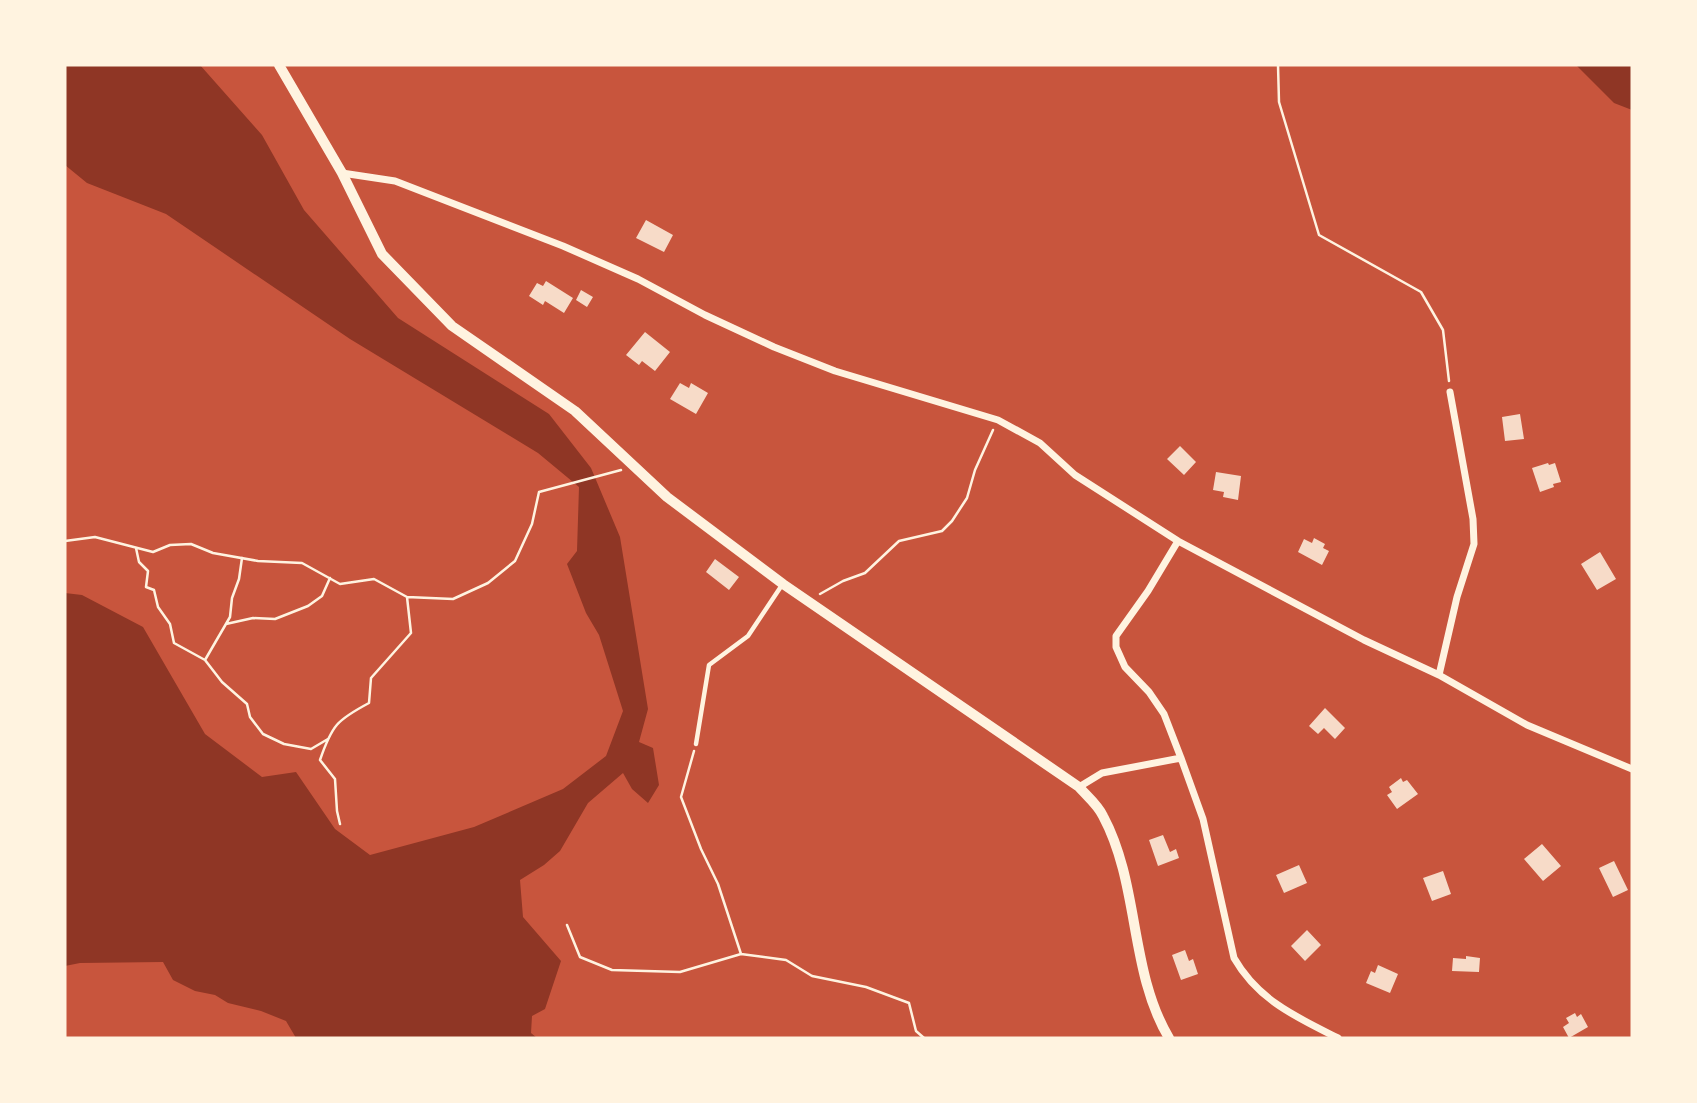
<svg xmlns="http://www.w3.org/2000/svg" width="1697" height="1103" font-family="'Open Sans',sans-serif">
<rect width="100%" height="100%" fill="#c8553d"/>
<path fill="#8f3625" d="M 65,65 L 200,65 L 262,135 L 304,210 L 398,318 L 549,414 L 591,468 L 620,537 L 648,709 L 639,742 L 653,748 L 659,785 L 648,803 L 632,789 L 623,773 L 588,803 L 560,851 L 544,865 L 520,880 L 523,917 L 561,961 L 545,1009 L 532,1016 L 531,1033 L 537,1038 L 296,1038 L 286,1021 L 261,1011 L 228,1003 L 215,995 L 195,991 L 173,980 L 163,962 L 80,963 L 65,966 L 65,593 L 82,595 L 143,627 L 205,734 L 262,777 L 296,772 L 335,829 L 370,855 L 474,827 L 563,789 L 606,756 L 623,711 L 599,635 L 586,613 L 567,564 L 577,551 L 579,487 L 538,453 L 350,339 L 166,214 L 87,183 L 65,165 Z
M 1576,65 L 1632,65 L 1632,110 L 1614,103 Z"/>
<path fill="#f7dbc8" d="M 646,220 L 673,235 L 664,252 L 636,238 Z
M 546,281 L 573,298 L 564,313 L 545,301 L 543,305 L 529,296 L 537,283 L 543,286 Z
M 581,290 L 593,297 L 587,307 L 576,300 Z
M 645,332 L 670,352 L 655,371 L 642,361 L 639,365 L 626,355 Z
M 680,383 L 689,388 L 691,383 L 708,393 L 696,414 L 670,399 Z
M 1520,414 L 1524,439 L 1505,441 L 1502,417 Z
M 1180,446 L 1196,462 L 1184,475 L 1167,459 Z
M 1548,463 L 1549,465 L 1555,463 L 1561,482 L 1553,484 L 1554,487 L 1540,492 L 1532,468 Z
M 1216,472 L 1241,476 L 1238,500 L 1223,497 L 1224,492 L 1213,490 Z
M 1314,538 L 1325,544 L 1323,548 L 1329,551 L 1322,565 L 1298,552 L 1304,539 L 1312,543 Z
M 1600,552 L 1616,579 L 1597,590 L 1581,564 Z
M 715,559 L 739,577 L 729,590 L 706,572 Z
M 1325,708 L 1345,728 L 1335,739 L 1324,728 L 1318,734 L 1309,726 Z
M 1401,778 L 1403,782 L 1407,780 L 1418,794 L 1397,809 L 1387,795 L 1392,792 L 1389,787 Z
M 1163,835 L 1170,852 L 1176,849 L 1179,858 L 1158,866 L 1149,840 Z
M 1542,844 L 1561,866 L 1543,881 L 1524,859 Z
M 1614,861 L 1628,890 L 1613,897 L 1599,868 Z
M 1299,865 L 1307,883 L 1284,893 L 1276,875 Z
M 1443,871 L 1451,894 L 1432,901 L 1423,878 Z
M 1307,930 L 1321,945 L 1305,961 L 1291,946 Z
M 1185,950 L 1189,961 L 1193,959 L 1198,974 L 1181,980 L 1172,955 Z
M 1466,956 L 1480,958 L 1479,972 L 1452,971 L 1453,958 L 1466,959 Z
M 1378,965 L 1398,974 L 1390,993 L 1366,983 L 1371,971 L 1375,973 Z
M 1575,1013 L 1577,1017 L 1581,1014 L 1588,1027 L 1569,1038 L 1563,1027 L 1569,1023 L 1566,1018 Z"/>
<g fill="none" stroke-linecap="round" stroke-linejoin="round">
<path stroke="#fff3e0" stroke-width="2.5" d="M 1278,65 L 1279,102 L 1319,235 L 1421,292 L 1443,330 L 1449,381
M 65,541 L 95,537 L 153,552 L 170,545 L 191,544 L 213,553 L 258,561 L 302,563 L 340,584 L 374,579 L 407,597 L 453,599 L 488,583 L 515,561 L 532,524 L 539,492 L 621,470
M 136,548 L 139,562 L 148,571 L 146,587 L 154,590 L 158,607 L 170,624 L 174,643 L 205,660 L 222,682 L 247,704 L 250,717 L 263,734 L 284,744 L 311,749 L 328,739
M 820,594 L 843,581 L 865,573 L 899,541 L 942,531 L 952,521 L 967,498 L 975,470 L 993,430
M 226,624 L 253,618 L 275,619 L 308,606 L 322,596 L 330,578
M 205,660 L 230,617 L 232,598 L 239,579 L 242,558
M 694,751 L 681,797 L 701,849 L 718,884 L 741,954 L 786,960 L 812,976 L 866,987 L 909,1003 L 916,1031 L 924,1038
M 340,824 L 337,811 L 335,779 L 320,760 C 332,725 337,720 369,703 L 371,678 L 411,633 L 407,597
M 567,925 L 580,957 L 612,970 L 680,972 L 741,954"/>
<path stroke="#fff3e0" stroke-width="4.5" d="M 696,744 L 709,665 L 748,636 L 782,585"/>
<path stroke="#fff3e0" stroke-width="7" d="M 342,173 L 395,181 L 563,246 L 638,279 L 705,315 L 774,347 L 835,371 L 998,420 L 1040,443 L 1075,475 L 1178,541 L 1364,640 L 1439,675 L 1527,725 L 1632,769
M 1178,541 L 1148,591 L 1116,636 L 1116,647 L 1125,667 L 1149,692 L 1164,714 L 1181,758 L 1203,819 L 1234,958 C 1258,1000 1296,1017 1338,1038
M 1439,675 L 1457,597 L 1474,544 L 1473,519 L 1450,392
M 1079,787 L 1102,773 L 1181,758"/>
<path stroke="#fff3e0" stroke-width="10" d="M 279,65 L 342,173 L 382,254 L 452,326 L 575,411 L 667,497 L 783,584 L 1079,787 C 1087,796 1098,805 1103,816 C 1140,885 1129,971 1169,1038"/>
</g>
<rect width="1697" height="1103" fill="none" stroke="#fff3e0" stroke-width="133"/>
</svg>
